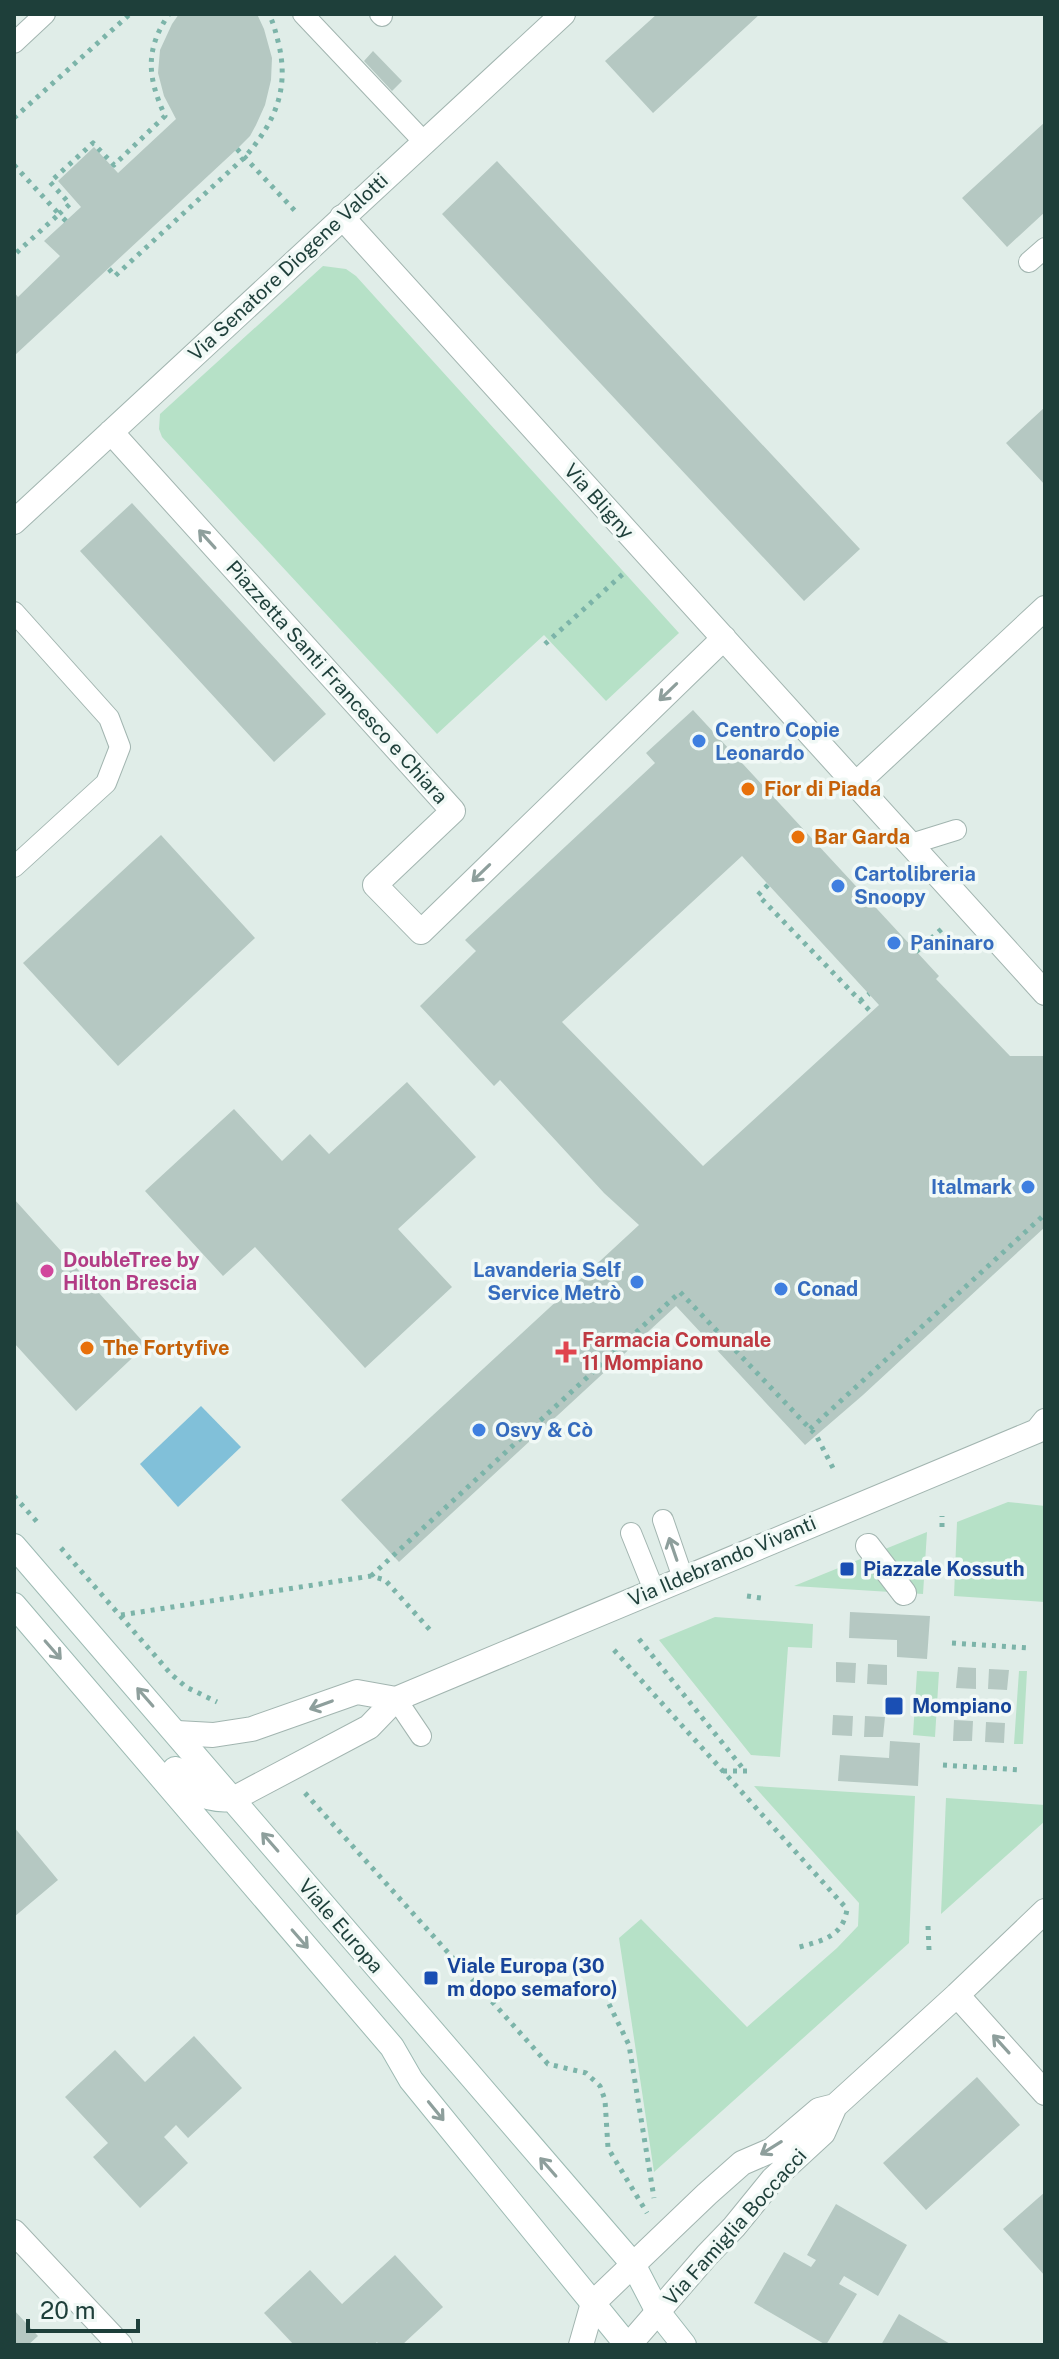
<svg xmlns="http://www.w3.org/2000/svg" width="1059" height="2359" font-family="'Public Sans',sans-serif">
<rect width="100%" height="100%" fill="#e0ede8"/>
<path fill="#b6e1c7" d="M 323,266 L 346,269 L 356,276 L 679,633 L 606,701 L 544,635 L 437,734 L 162,437 L 159,429 L 160,414 Z
M 1008,1502 L 1045,1506 L 1045,1602 L 954,1596 L 957,1522 Z
M 927,1532 L 923,1594 L 794,1586 Z
M 715,1617 L 813,1624 L 812,1648 L 788,1647 L 780,1757 L 751,1755 L 659,1640 Z
M 917,1671 L 939,1672 L 935,1737 L 913,1735 Z
M 1019,1671 L 1027,1671 L 1023,1744 L 1014,1744 Z
M 754,1786 L 915,1796 L 909,1943 L 654,2172 L 619,1938 L 641,1919 L 747,2027 L 837,1948 L 858,1926 L 859,1903 Z
M 946,1798 L 1045,1805 L 1045,1821 L 941,1914 Z"/>
<path fill="#81c0d9" d="M 201,1406 L 241,1447 L 178,1507 L 140,1464 Z"/>
<path fill="#b5c8c2" fill-rule="evenodd" d="M 179,14 L 257,14 L 264,29 L 272,58 L 271,80 L 265,105 L 256,125 L 250,136 L 237,149 L 14,356 L 14,292 L 18,297 L 60,256 L 44,241 L 81,207 L 58,181 L 94,147 L 118,173 L 176,119 L 164,96 L 158,73 L 160,50 L 172,24 Z
M 657,14 L 760,14 L 653,113 L 605,61 Z
M 373,51 L 402,81 L 392,91 L 364,61 Z
M 1045,122 L 1045,212 L 1007,247 L 962,198 Z
M 497,161 L 860,549 L 804,601 L 442,214 Z
M 1045,407 L 1045,485 L 1006,443 Z
M 132,503 L 326,714 L 274,762 L 80,551 Z
M 693,710 L 939,976 L 936,979 L 1010,1056 L 1045,1056 L 1045,1227 L 863,1395 L 805,1445 L 676,1306 L 399,1562 L 341,1500 L 639,1225 L 604,1193 L 500,1080 L 494,1086 L 420,1006 L 476,951 L 465,940 L 655,763 L 646,753 ZM 742,856 L 879,1005 L 703,1166 L 562,1022 Z
M 161,835 L 255,938 L 118,1066 L 23,963 Z
M 407,1082 L 476,1157 L 398,1229 L 452,1287 L 365,1368 L 255,1247 L 223,1276 L 145,1191 L 234,1109 L 282,1161 L 310,1134 L 329,1154 Z
M 14,1199 L 146,1345 L 76,1411 L 14,1343 Z
M 850,1612 L 930,1616 L 927,1659 L 897,1657 L 897,1640 L 849,1638 Z
M 836,1662 L 856,1663 L 855,1683 L 836,1682 Z
M 868,1664 L 887,1665 L 887,1685 L 867,1684 Z
M 958,1667 L 976,1668 L 976,1689 L 956,1688 Z
M 989,1669 L 1009,1670 L 1007,1690 L 988,1689 Z
M 833,1715 L 853,1716 L 852,1736 L 832,1735 Z
M 865,1716 L 885,1717 L 883,1737 L 864,1737 Z
M 954,1720 L 973,1721 L 972,1741 L 953,1741 Z
M 986,1722 L 1005,1723 L 1004,1743 L 985,1742 Z
M 890,1741 L 920,1743 L 918,1786 L 838,1781 L 840,1755 L 889,1758 Z
M 14,1827 L 58,1880 L 14,1917 Z
M 194,2036 L 242,2088 L 188,2138 L 176,2125 L 164,2137 L 188,2163 L 140,2208 L 93,2157 L 108,2143 L 65,2097 L 115,2050 L 145,2082 Z
M 977,2077 L 1020,2125 L 926,2210 L 883,2163 Z
M 1045,2192 L 1045,2276 L 1003,2229 Z
M 836,2204 L 907,2245 L 878,2296 L 844,2276 L 839,2284 L 857,2294 L 826,2345 L 754,2303 L 784,2252 L 811,2267 L 816,2260 L 807,2255 Z
M 395,2255 L 443,2307 L 402,2345 L 379,2345 L 377,2342 L 374,2345 L 294,2345 L 264,2313 L 310,2270 L 342,2304 Z
M 14,2310 L 38,2336 L 28,2345 L 14,2345 Z
M 899,2314 L 952,2345 L 881,2345 Z"/>
<g fill="none" stroke-linecap="round" stroke-linejoin="round">
<defs>
<path id="lane" d="M 303,14 L 424,142
M 380,14 L 382,16
M 14,43 L 45,14
M 1029,262 L 1045,248
M 14,612 L 109,718 L 120,747 L 106,783 L 14,867
M 911,844 L 956,830
M 663,1520 L 683,1578
M 631,1533 L 654,1590
M 396,1699 L 421,1736"/>
<path id="street" d="M 342,217 L 1045,993
M 111,432 L 453,811 L 375,885 L 421,932 L 724,638
M 14,522 L 563,14
M 856,784 L 1045,608
M 868,1546 L 904,1593
M 177,1733 L 213,1735 L 252,1729 L 357,1692 L 396,1699
M 233,1799 L 369,1727 L 396,1699 L 1037,1431 L 1045,1421
M 957,1995 L 1045,2093
M 14,2232 L 120,2345
M 581,2345 L 593,2303 L 707,2194 L 742,2163 L 772,2150 L 819,2110 L 835,2106
M 629,2345 L 707,2255 L 734,2227 L 773,2179 L 823,2133 L 835,2106 L 957,1995 L 1045,1911"/>
<path id="secondary" d="M 14,1546 L 633,2264 L 658,2312 L 684,2345
M 14,1605 L 392,2047 L 411,2080 L 627,2345
M 175,1769 C 193,1791 202,1802 233,1799"/>
</defs>
<use href="#lane" stroke="#a2b5b0" stroke-width="22"/>
<use href="#street" stroke="#a2b5b0" stroke-width="26"/>
<use href="#secondary" stroke="#9dbab3" stroke-width="26"/>
<path stroke="#7cb4a9" stroke-width="5" stroke-dasharray="4 6" stroke-linecap="butt" d="M 14,118 L 130,14
M 237,149 L 296,212
M 14,165 L 59,214 L 14,255
M 66,221 L 59,214 L 70,204 L 50,182 L 93,143 L 114,165 L 165,116 C 148,78 144,51 169,14
M 109,269 L 115,276 L 245,157 C 275,122 289,90 279,45 C 276,34 274,24 269,14
M 545,644 L 624,573
M 816,843 L 823,837
M 768,885 L 758,895 L 871,1012
M 916,952 L 945,926
M 860,1001 L 869,994
M 810,1429 L 1045,1214
M 14,1496 L 38,1523
M 942,1527 L 942,1516
M 61,1548 L 171,1674 L 186,1687 L 217,1702
M 371,1576 L 680,1292 L 816,1435 L 833,1468
M 747,1596 L 761,1598
M 121,1615 L 371,1576 L 385,1580 L 431,1631
M 639,1639 L 745,1771
M 952,1643 L 1029,1648
M 614,1650 L 847,1909 C 843,1938 820,1941 796,1948
M 943,1765 L 1021,1770
M 723,1771 L 753,1771
M 305,1793 L 548,2064 L 586,2073 L 600,2086 L 605,2100 L 608,2148 L 647,2213
M 928,1926 L 929,1950
M 609,2004 L 629,2045 L 654,2198"/>
<use href="#lane" stroke="#fff" stroke-width="20"/>
<use href="#street" stroke="#fff" stroke-width="24"/>
<use href="#secondary" stroke="#fff" stroke-width="24"/>
</g>
<defs><path id="oneway-shaft" d="M-6 0H5M1.5-3L5.5 0L1.5 3" fill="none" stroke-width="1.6" stroke-linecap="round" stroke-linejoin="round" transform="scale(2)"/></defs>
<g stroke="#8e9f9c">
<use href="#oneway-shaft" transform="translate(207 539) rotate(-132)"/>
<use href="#oneway-shaft" transform="translate(668 692) rotate(136)"/>
<use href="#oneway-shaft" transform="translate(481 873) rotate(136)"/>
<use href="#oneway-shaft" transform="translate(673 1549) rotate(-109)"/>
<use href="#oneway-shaft" transform="translate(53 1650) rotate(49)"/>
<use href="#oneway-shaft" transform="translate(145 1697) rotate(-131)"/>
<use href="#oneway-shaft" transform="translate(321 1705) rotate(160)"/>
<use href="#oneway-shaft" transform="translate(270 1842) rotate(-131)"/>
<use href="#oneway-shaft" transform="translate(300 1939) rotate(49)"/>
<use href="#oneway-shaft" transform="translate(1001 2044) rotate(-132)"/>
<use href="#oneway-shaft" transform="translate(436 2111) rotate(51)"/>
<use href="#oneway-shaft" transform="translate(771 2148) rotate(148)"/>
<use href="#oneway-shaft" transform="translate(548 2167) rotate(-131)"/>
</g>
<g fill="#3f7fe0" stroke="#f1f9f6" stroke-width="3">
<circle cx="699" cy="741" r="8"/>
<circle cx="838" cy="886" r="8"/>
<circle cx="894" cy="943" r="8"/>
<circle cx="1028" cy="1187" r="8"/>
<circle cx="637" cy="1282" r="8"/>
<circle cx="781" cy="1289" r="8"/>
<circle cx="479" cy="1430" r="8"/>
</g>
<g fill="#e8710a" stroke="#f1f9f6" stroke-width="3">
<circle cx="748" cy="789" r="8"/>
<circle cx="798" cy="837" r="8"/>
<circle cx="87" cy="1348" r="8"/>
</g>
<circle fill="#d1479c" stroke="#f1f9f6" stroke-width="3" cx="47" cy="1271" r="8"/>
<path fill="#e0444e" stroke="#f1f9f6" stroke-width="3" d="M562 1340h8v8h8v8h-8v8h-8v-8h-8v-8h8z"/>
<g fill="#1a4fb4" stroke="#f1f9f6" stroke-width="3">
<rect x="839" y="1561" width="16" height="16" rx="4"/>
<rect x="884" y="1696" width="20" height="20" rx="4"/>
<rect x="423" y="1970" width="16" height="16" rx="4"/>
</g>
<g text-anchor="middle" dominant-baseline="central" stroke-width="7" stroke-linejoin="round" paint-order="stroke">
<g font-size="20" fill="#1e3f3a" stroke="#f1f9f6">
<text transform="translate(288 267) rotate(-43)">Via Senatore Diogene Valotti</text>
<text transform="translate(599 501) rotate(48)">Via Bligny</text>
<text transform="translate(337 682) rotate(48)">Piazzetta Santi Francesco e Chiara</text>
<text transform="translate(722 1561) rotate(-23)">Via Ildebrando Vivanti</text>
<text transform="translate(341 1926) rotate(49)">Viale Europa</text>
<text transform="translate(735 2227) rotate(-48)">Via Famiglia Boccacci</text>
</g>
<g font-size="20" font-weight="bold" fill="#366cbe" stroke="#f1f9f6" text-anchor="start">
<text x="715" y="730">Centro Copie<tspan x="715" dy="23">Leonardo</tspan></text>
<text x="854" y="874">Cartolibreria<tspan x="854" dy="23">Snoopy</tspan></text>
<text x="910" y="943">Paninaro</text>
<text x="1012" y="1187" text-anchor="end">Italmark</text>
<text x="621" y="1270" text-anchor="end">Lavanderia Self<tspan x="621" dy="23">Service Metrò</tspan></text>
<text x="797" y="1289">Conad</text>
<text x="495" y="1430">Osvy &amp; Cò</text>
</g>
<g font-size="20" font-weight="bold" fill="#c56008" stroke="#f1f9f6" text-anchor="start">
<text x="764" y="789">Fior di Piada</text>
<text x="814" y="837">Bar Garda</text>
<text x="103" y="1348">The Fortyfive</text>
</g>
<g font-size="20" font-weight="bold" fill="#b23c85" stroke="#f1f9f6" text-anchor="start">
<text x="63" y="1260">DoubleTree by<tspan x="63" dy="23">Hilton Brescia</tspan></text>
</g>
<g font-size="20" font-weight="bold" fill="#be3a42" stroke="#f1f9f6" text-anchor="start">
<text x="582" y="1340">Farmacia Comunale<tspan x="582" dy="23">11 Mompiano</tspan></text>
</g>
<g font-size="20" font-weight="bold" fill="#164399" stroke="#f1f9f6" text-anchor="start">
<text x="863" y="1569">Piazzale Kossuth</text>
<text x="912" y="1706">Mompiano</text>
<text x="447" y="1966">Viale Europa (30<tspan x="447" dy="23">m dopo semaforo)</tspan></text>
</g>
</g>
<rect width="1059" height="2359" fill="none" stroke="#1e3f3a" stroke-width="32"/>
<path d="M28 2319v12h110v-12" fill="none" stroke="#1e3f3a" stroke-width="4"/>
<text x="40" y="2319" font-size="24" fill="#1e3f3a" stroke="#f1f9f6" stroke-width="6" paint-order="stroke">20 m</text>
</svg>
